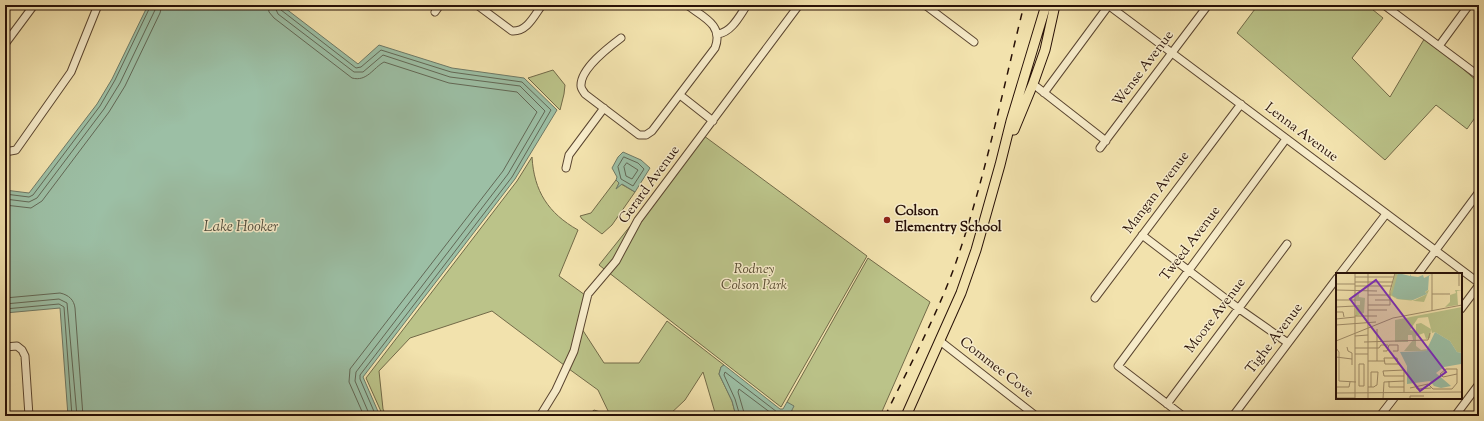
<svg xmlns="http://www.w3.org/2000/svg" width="1484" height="421" font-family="'Sorts Mill Goudy',serif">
<rect width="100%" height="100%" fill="#f2e2ad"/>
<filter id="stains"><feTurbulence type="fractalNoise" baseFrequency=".005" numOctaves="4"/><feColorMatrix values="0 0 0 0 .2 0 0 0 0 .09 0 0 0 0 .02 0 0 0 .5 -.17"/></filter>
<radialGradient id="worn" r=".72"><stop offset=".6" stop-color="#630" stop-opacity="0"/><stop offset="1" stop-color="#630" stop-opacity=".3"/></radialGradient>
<path fill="#bbc389" stroke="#726a48" d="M 1258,5 L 1367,5 L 1383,18 L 1352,58 L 1390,97 L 1426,36 L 1479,83 L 1479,112 L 1467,129 L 1436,105 L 1385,160 L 1237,33 Z
M 553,70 L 565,85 L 564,94 L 560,110 L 528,78 Z
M 700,133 L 867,256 L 781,407 L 599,265 L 655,195 Z
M 532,157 C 534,191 548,213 578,230 L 559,276 L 585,295 L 571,349 L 564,365 L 492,311 L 410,338 L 379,371 L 383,409 L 386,416 L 383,416 L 366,378 L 517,181 Z
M 616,180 L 619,183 L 617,188 L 621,184 L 635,192 L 612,225 L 602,234 L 582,219 L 580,216 L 591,213 Z
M 868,258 L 930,302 L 880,416 L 789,416 L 792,411 L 787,402 Z
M 667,321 L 724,365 L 721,367 L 719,374 L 732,401 L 736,416 L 716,416 L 703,372 L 685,400 L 668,416 L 587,416 L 594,410 L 610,415 L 598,390 L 569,369 L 582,329 L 604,363 L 639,363 Z"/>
<path fill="#9cbfa5" stroke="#6e7966" d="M 148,5 L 281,5 L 358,64 L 379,45 L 452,68 L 524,78 L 557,110 L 515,179 L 363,377 L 380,416 L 68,416 L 60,308 L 5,313 L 5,190 L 29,193 L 97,104 L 112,79 Z
M 623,152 L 641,160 L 650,168 L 635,192 L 622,184 L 616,189 L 619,183 L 616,180 L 617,177 L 612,168 L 618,157 Z
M 724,365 L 780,409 L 783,409 L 787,402 L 794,406 L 789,416 L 736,416 L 732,401 L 719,374 L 721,367 Z"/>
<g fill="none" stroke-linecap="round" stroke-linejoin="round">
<path stroke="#626856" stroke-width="1" d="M 268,5 L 269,12 L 274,18 L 352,78 C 367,82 373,68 384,62 L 449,83 L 517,92 L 537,112 L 503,171 L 350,369 L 349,382 L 364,416
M 274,5 L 278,14 L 354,72 L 363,72 L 383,55 L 450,77 L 520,86 L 545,111 L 508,174 L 356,372 L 355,381 L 370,416
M 279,5 L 281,10 L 356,68 L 361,67 L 381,50 L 451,72 L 522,82 L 551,110 L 512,177 L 360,375 L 360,379 L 376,416
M 624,157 L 638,163 L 644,169 L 633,186 L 621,179 L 618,167 Z
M 627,163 L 638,170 L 632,179 L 626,176 L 624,167 Z
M 5,194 L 29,197 L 33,195 L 100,106 L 115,80 L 151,5
M 5,199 L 29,202 L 37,198 L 104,109 L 120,83 L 155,10 L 156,5
M 5,205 L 31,208 L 42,201 L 109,112 L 125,86 L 160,13 L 162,5
M 5,298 L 60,293 C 69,295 74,300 75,308 L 83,416
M 5,304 L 59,299 L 67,303 L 77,416
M 5,309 L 59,304 L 64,307 L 72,416
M 740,416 L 735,399 L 724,375 L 725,372 L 777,412 L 785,414 L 786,416
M 745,416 L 738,392 L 739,389 L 775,416"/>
<defs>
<path id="minor" d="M 477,5 L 512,31 C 527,32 534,16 542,5
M 925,5 L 974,42
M 1108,5 L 1479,283
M 1384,5 L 1479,76
M 435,12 L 440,5
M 718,34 C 732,32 740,15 747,5
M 621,38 C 609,47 580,69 581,86 C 581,89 584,92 585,94 L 639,135 L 646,135 L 652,131 L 715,48 C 724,25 703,17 687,5
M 5,44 L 34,5
M 1439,46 L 1469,5
M 1033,84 L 1106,141
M 1044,93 L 1109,5
M 680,95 L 713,121
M 1100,148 L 1208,5
M 5,152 L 16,150 L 71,72 L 98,5
M 566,168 L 569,155 L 604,108
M 1142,235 L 1238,308 L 1288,343
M 1340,274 L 1386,214
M 1418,274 L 1479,192
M 1095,298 L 1241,104
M 1461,309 L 1479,285
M 940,341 L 1036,416
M 5,347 L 17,346 L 22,350 L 25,356 L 29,416
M 1167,404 L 1287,244
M 540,416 L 556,390 L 574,351 L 588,294 L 616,261 L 638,220 L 799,5
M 1183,416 L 1118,366 L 1286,139
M 1233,416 L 1337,278
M 1380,416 L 1394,398
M 1455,416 L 1479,384"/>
<path id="major" d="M 1014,130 L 1033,84 L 1045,50 L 1055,5
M 906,416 L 961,293 L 976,250 L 1000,165 L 1011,121 L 1046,5"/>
</defs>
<use href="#minor" stroke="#5a4530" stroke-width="9"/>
<use href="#major" stroke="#281107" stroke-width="11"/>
<use href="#minor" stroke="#f7ecca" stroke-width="7"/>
<use href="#major" stroke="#f2e2ad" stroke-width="9"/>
<path stroke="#281107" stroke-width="1.5" stroke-dasharray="7 7" stroke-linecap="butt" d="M 885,416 C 909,367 935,319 954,268 C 984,183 1002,93 1024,5"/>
</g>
<circle fill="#8f2418" stroke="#f7ecca" stroke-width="1.5" cx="887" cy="220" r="4"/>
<g text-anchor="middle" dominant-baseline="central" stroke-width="3" stroke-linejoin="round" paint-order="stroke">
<g font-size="14" fill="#281107" stroke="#f7ecca">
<text transform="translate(1144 69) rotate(-53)">Wense Avenue</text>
<text transform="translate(1301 133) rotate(37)">Lenna Avenue</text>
<text transform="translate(650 185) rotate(-54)">Gerard Avenue</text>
<text transform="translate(1157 193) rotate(-53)">Mangan Avenue</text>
<text transform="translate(1191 244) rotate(-53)">Tweed Avenue</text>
<text transform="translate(1216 316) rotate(-53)">Moore Avenue</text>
<text transform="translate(1275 339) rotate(-53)">Tighe Avenue</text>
<text transform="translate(996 368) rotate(38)">Commee Cove</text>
</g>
<g font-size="14" font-weight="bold" fill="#281107" stroke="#f7ecca" text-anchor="start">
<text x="895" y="212">Colson<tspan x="895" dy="16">Elementry School</tspan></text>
</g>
<g font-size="14" font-style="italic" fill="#5b4f34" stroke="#f7ecca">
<text x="754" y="270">Rodney<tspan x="754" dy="16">Colson Park</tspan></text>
</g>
<g font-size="15" font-style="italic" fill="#514e3e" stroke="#f7ecca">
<text x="241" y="227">Lake Hooker</text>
</g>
</g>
<g transform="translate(1336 273)">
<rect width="126" height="126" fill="#f2e2ad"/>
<path d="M 59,0 L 63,2 L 57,20 L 60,25 L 73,26 L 77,28 L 91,21 L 89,19 L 93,17 L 88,29 L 61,26 L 54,22 ZM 119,17 L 126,17 L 121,18 L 122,32 L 109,34 L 114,29 L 114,22 L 120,20 ZM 23,21 L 23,24 L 29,25 L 28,40 L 20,43 L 20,32 L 24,32 L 24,28 L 19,28 L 20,22 ZM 126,34 L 126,80 L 121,79 L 114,68 L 99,59 L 96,60 L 92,44 L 82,45 L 74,57 L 80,58 L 80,51 L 85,50 L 95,56 L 94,65 L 90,66 L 88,60 L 80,63 L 80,73 L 85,77 L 91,76 L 95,67 L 90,78 L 68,78 L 77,67 L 76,62 L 72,62 L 72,69 L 59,69 L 59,47 Z" fill="#bbc389"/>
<path d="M 62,0 L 74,3 L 75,1 L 75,3 L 82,4 L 87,2 L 88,5 L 96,1 L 93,3 L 92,17 L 89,19 L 91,21 L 77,27 L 62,26 L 56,22 ZM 99,59 L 114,68 L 121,79 L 126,80 L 125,91 L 108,94 L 100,100 L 115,113 L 105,115 L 98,113 L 94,108 L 71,111 L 71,93 L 64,79 L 90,78 Z" fill="#9cbfa5"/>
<path fill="none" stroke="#a18e6b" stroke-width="1" d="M 96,0 L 96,38M 19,4 L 58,4M 19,9 L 57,9M 0,11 L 19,11M 19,13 L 56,13M 123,13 L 123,0M 0,17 L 41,18M 96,21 L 114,21M 32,22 L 54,22M 0,27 L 19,27M 39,27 L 54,27M 32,32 L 54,32 L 54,18 L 59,0M 0,34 L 19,33M 32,37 L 51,37M 0,39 L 7,39 L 8,44M 19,43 L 41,43M 0,46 L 19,44M 0,52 L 40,49M 19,63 L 32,62M 0,68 L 57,45 L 126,32M 28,69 L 92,67 L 94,60M 11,74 L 12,78 L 16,80 L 16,92M 0,75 L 3,79 L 3,108 L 20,109M 19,75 L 43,75 L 45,72 L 52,72M 47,78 L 51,78 L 53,72 L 62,72 L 62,78 L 57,78M 19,81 L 32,81M 0,84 L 16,86M 32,88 L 48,88M 41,88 L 41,56M 23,91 L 28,91 L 28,113 L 23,113 ZM 62,91 L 61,85 L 48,85 L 49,91 L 64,91M 110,96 L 121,96 L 121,101 L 107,104 L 104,101 ZM 53,108 L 53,114 L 68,114M 79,112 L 81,116 L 95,115M 0,114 L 13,114 L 14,109M 32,114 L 38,114 L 39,113 L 41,112 L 42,99 L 35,99 L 35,114M 74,115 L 92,111 L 97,116 L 116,116 L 121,110 L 121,101M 0,120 L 126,119M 68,120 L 68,97 L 47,98 L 48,103 L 68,103M 0,125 L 19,125M 19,126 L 19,0M 32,126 L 32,0M 47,126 L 48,109 L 68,108M 74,126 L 74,123 L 88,123"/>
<path fill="#7b2cbf" fill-opacity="0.15" stroke="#7b2cbf" stroke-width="2" d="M 40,7 L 110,99 L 84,118 L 14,26 Z"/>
<rect width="126" height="126" fill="none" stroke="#281107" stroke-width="2"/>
</g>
<rect width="1484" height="421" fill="none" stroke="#f2e2ad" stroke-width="20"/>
<rect x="6" y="6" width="1472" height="409" fill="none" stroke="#281107" stroke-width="2"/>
<rect x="10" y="10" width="1464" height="401" fill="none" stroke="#281107"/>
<rect width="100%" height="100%" filter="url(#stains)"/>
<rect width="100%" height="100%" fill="url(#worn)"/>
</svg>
